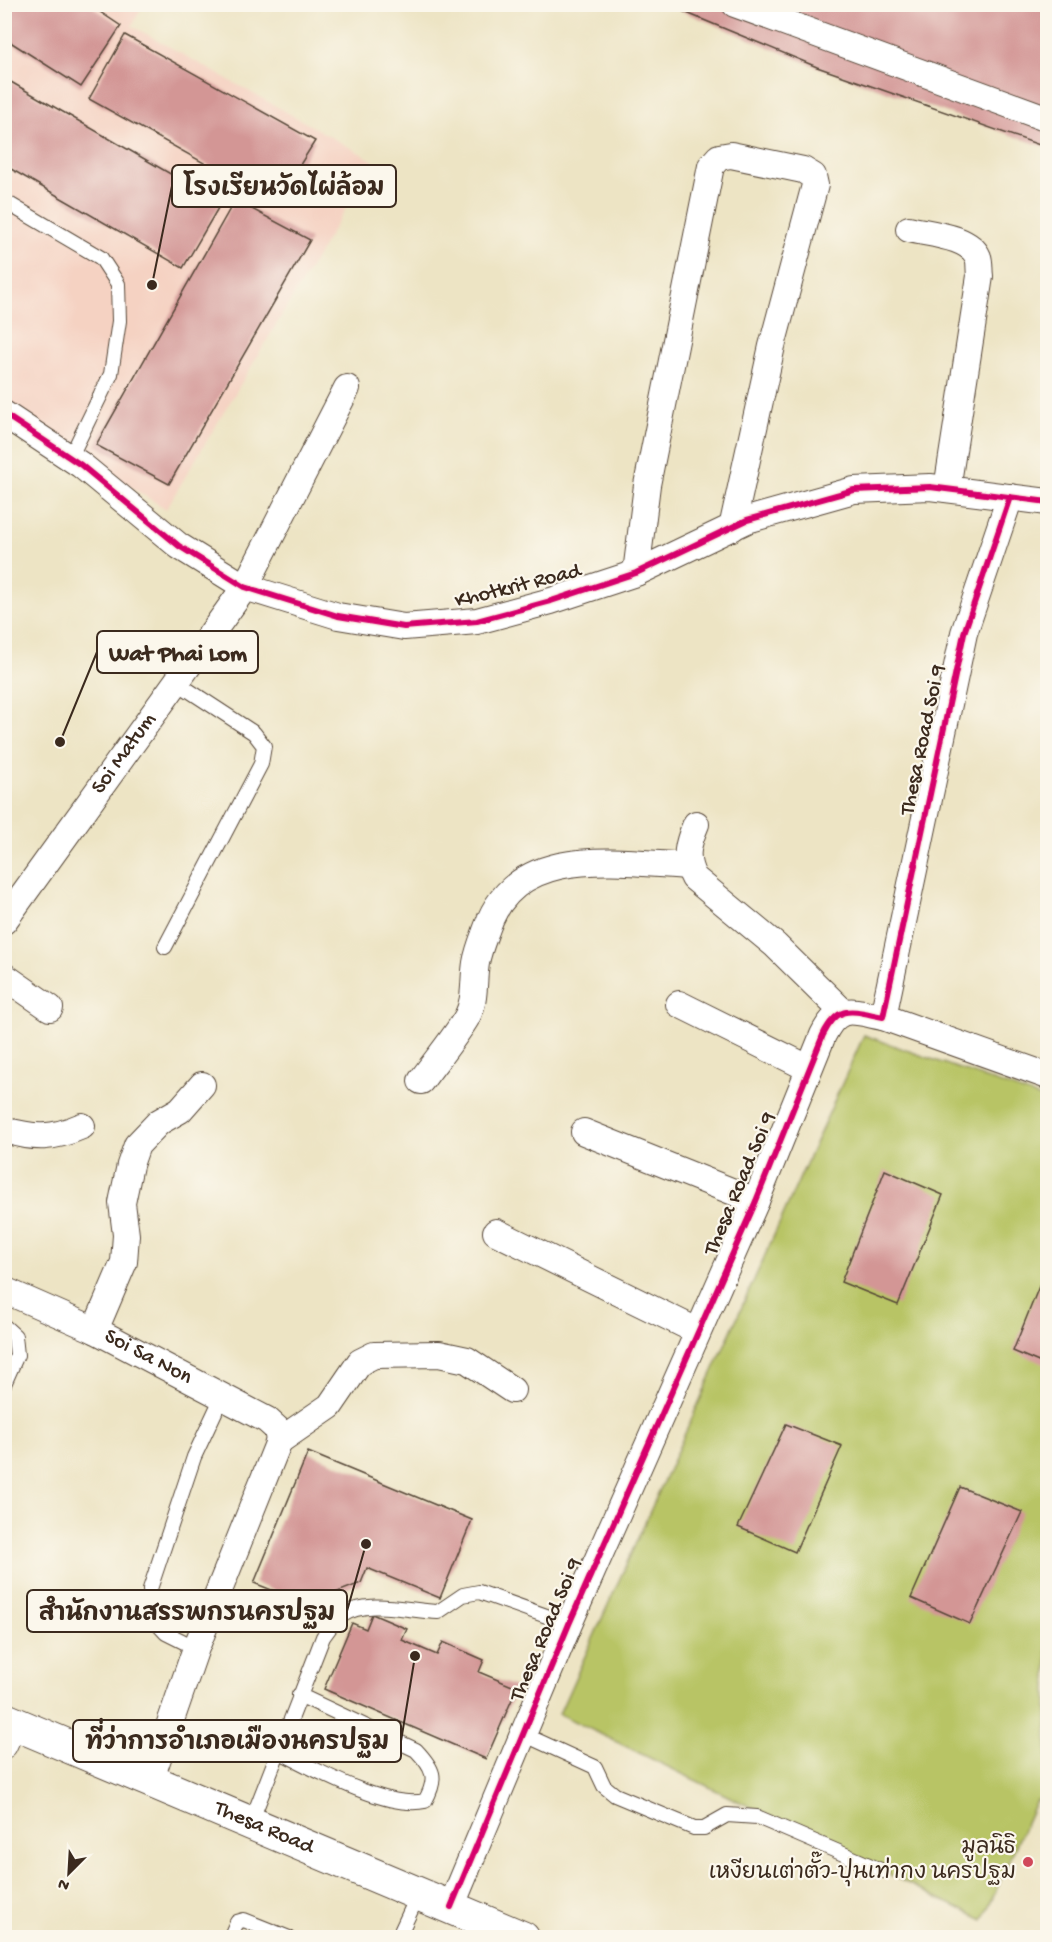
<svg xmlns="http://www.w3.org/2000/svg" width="1052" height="1942" font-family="'Gochi Hand','Playpen Sans Thai',sans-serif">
<rect width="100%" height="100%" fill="#fbf7ec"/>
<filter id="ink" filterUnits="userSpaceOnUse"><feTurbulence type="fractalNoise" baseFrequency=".0167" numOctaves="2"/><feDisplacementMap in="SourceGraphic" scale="12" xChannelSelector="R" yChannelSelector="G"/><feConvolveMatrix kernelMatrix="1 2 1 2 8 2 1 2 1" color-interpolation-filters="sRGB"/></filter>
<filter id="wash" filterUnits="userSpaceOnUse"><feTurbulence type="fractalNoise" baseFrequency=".008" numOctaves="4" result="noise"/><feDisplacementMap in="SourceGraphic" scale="24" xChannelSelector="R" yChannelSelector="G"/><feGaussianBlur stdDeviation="1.35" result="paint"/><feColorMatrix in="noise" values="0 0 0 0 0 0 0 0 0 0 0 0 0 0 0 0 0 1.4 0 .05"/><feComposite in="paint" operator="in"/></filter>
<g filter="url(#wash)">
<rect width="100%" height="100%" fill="#ede4c4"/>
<path fill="#f5d2c2" d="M 4,5 L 143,5 L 132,26 L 374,161 L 166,509 L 5,409 Z"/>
<path fill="#b8c465" stroke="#7a7742" stroke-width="1.5" d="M 864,1035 L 1047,1100 L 1047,1804 L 1036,1800 L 983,1920 L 559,1714 Z"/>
<g id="blocks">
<path fill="#d39695" d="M 4,4 L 88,4 L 121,26 L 81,87 L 4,38 Z
M 665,4 L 1048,4 L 1048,148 L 817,67 Z
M 125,35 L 315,141 L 276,203 L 89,99 Z
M 4,78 L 221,203 L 183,268 L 4,165 Z
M 235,200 L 310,240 L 169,484 L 96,445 Z
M 885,1170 L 943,1195 L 898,1305 L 841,1282 Z
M 1048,1264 L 1048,1366 L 1013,1351 Z
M 786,1424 L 842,1446 L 795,1552 L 738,1527 Z
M 308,1452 L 472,1520 L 440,1598 L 367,1568 L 361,1583 L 307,1604 L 254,1583 Z
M 960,1487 L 1022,1512 L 970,1624 L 911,1598 Z
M 372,1614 L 407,1629 L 402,1640 L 437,1655 L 443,1642 L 484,1660 L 479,1672 L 517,1688 L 486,1759 L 324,1689 L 352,1623 L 366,1629 Z"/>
</g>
</g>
<g filter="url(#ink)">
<use href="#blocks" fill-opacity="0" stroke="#564637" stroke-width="1.5"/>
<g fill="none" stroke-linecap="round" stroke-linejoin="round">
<defs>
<path id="service" d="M 4,201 L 101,258 L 118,284 L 119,321 L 111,374 L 70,458
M 165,947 L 261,764 L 264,746 L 254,733 L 176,682
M 4,1326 L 15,1336 L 17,1355 L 4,1384
M 196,1648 L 166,1633 L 153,1619 L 150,1589 L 194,1457 L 222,1397
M 523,1734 L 595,1767 L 604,1786 L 615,1795 L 694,1828 L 704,1828 L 727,1815 L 757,1817 L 883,1871
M 278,1751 C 315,1769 386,1810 425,1801 C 438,1778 434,1769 416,1750 L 299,1695
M 251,1822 L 323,1637 C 328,1630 334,1621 341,1616 C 367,1598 409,1611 438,1612 L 463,1595 L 479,1592 L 569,1624
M 230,1938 L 237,1922 L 244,1920 L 289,1938
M 398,1938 L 419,1893"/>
<g id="minor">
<path d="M 735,4 L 1048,119"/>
<path d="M 909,229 C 929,234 969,236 978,257 C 980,262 979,270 980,276 L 947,489"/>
<path d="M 4,414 L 81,465 L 179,546 L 245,587 L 338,616 L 404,627 L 477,621 L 551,601 L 636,573 L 747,520 L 854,490 L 930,487 L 1048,502"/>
<path d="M 636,573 L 647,485 L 711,166 L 719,157 L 731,155 L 803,170 L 813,176 L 815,185 L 772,346 L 732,528"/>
<path d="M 696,824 C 688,843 683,858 694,878 L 775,945 L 843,1012"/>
<path id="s1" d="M 4,921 L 245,587 L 347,388"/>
<path d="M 4,976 L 50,1008"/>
<path d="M 679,1004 L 808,1068"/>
<path d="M 883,1017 L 1048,1076"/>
<path d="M 421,1081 C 436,1060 454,1039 467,1017 C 476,1000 473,981 476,963 C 478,951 483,939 487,928 C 516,843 618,862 688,866"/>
<path d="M 4,1130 C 36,1139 52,1139 82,1126"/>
<path d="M 584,1132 L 756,1201"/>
<path d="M 496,1232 L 697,1331"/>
<path id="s2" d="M 4,1290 L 95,1330 L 267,1420 L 277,1429 L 279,1441"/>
<path d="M 95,1330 L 124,1262 L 126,1235 L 122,1203 L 130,1165 L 137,1145 L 159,1122 L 180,1110 L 202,1085"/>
<path d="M 279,1441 L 330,1406 L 360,1362 L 374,1355 L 439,1354 L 467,1360 L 512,1390"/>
<path d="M 4,1745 L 14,1723"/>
<path d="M 150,1781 L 196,1648 L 279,1441"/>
<path d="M 451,1907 L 569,1624 L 756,1201 L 823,1035 C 839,1003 852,1011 883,1017 L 964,633 L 1010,497"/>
</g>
<g id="primary">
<path id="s3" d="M 4,1719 L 523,1938"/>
</g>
</defs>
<use href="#service" stroke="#564637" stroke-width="16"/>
<use href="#minor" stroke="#564637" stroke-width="28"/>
<use href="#primary" stroke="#564637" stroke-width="35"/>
<use href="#service" stroke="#fff" stroke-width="14"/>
<use href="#minor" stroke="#fff" stroke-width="26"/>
<use href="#primary" stroke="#fff" stroke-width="33"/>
<defs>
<path id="cycleway" d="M 4,414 L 81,465 L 179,546 L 245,587 L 338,616 L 404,627 L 477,621 L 551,601 L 636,573 L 747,520 L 854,490 L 930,487 L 1048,502
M 451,1907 L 569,1624 L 756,1201 L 823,1035 C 839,1003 852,1011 883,1017 L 964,633 L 1010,497"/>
</defs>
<use href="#cycleway" stroke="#fbf7ec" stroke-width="10"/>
<use href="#cycleway" stroke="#d6006c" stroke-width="6"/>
</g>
</g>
<circle fill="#d1495b" stroke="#fbf7ec" stroke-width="2" cx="1028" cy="1862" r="6"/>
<g text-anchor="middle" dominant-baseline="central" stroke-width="4.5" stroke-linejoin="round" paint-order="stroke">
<g font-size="22" fill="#3b2a1e" stroke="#fbf7ec">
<text transform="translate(518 587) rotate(-14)">Khotkrit Road</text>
<text transform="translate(924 740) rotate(-78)">Thesa Road Soi 9</text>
<text stroke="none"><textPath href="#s1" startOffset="206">Soi Matum</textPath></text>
<text transform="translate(741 1184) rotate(-67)">Thesa Road Soi 9</text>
<text stroke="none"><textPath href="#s2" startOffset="159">Soi Sa Non</textPath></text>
<text transform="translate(547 1630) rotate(-67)">Thesa Road Soi 9</text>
<text stroke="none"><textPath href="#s3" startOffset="282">Thesa Road</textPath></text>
</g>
<g font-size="22" fill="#3b2a1e" stroke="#fbf7ec" text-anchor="end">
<text x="1016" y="1849">มูลนิธิ<tspan x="1016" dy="25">เหงียนเต่าตั๊ว-ปุนเท่ากง นครปฐม</tspan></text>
</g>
</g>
<path fill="none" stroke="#3b2a1e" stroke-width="2" d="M152 285L172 186M60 742L97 652M366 1544L347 1611M415 1656L401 1741"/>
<g fill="#3b2a1e" stroke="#fbf7ec" stroke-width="2">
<circle cx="152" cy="285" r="6"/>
<circle cx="60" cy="742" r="6"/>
<circle cx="366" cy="1544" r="6"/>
<circle cx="415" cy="1656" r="6"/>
</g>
<g fill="#fbf7ec" stroke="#3b2a1e" stroke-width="2">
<rect x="172" y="165" width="224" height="42" rx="6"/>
<rect x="97" y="631" width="161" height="42" rx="6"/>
<rect x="27" y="1590" width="320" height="42" rx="6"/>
<rect x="73" y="1720" width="328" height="42" rx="6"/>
</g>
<g font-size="24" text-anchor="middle" font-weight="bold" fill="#3b2a1e">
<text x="284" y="195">โรงเรียนวัดไผ่ล้อม</text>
<text x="178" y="660">Wat Phai Lom</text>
<text x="187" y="1620">สำนักงานสรรพกรนครปฐม</text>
<text x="237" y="1749">ที่ว่าการอำเภอเมืองนครปฐม</text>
</g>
<rect width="1052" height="1942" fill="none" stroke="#fbf7ec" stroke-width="24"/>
<g transform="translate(69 1873) rotate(204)" stroke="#fbf7ec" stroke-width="4.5" paint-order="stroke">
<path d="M0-4.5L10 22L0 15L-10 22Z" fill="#3b2a1e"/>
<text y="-9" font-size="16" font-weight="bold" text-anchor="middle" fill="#3b2a1e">N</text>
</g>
</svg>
